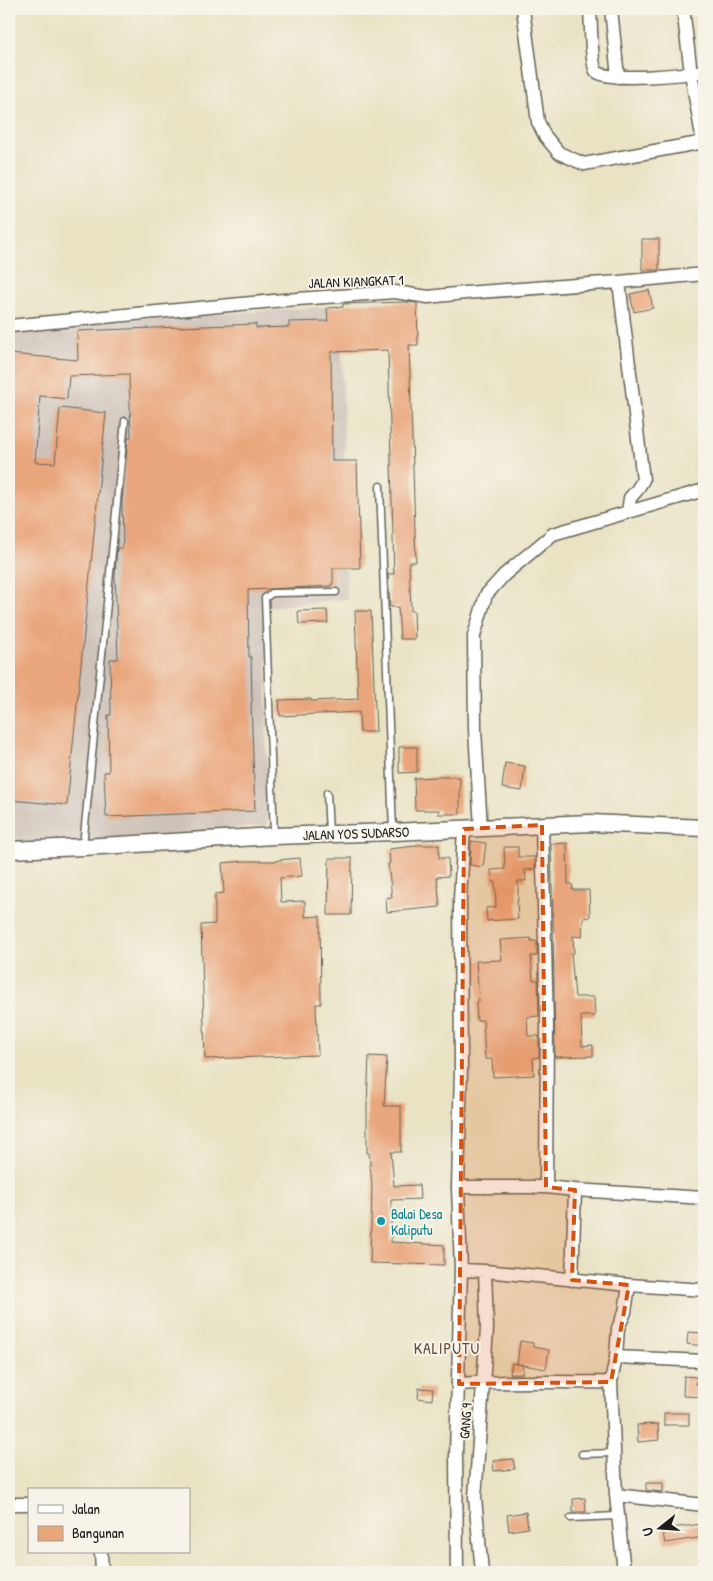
<svg xmlns="http://www.w3.org/2000/svg" width="713" height="1581" font-family="'Patrick Hand',sans-serif">
<rect width="100%" height="100%" fill="#f7f3e8"/>
<filter id="ink" filterUnits="userSpaceOnUse"><feTurbulence type="fractalNoise" baseFrequency=".02" numOctaves="2"/><feDisplacementMap in="SourceGraphic" scale="10" xChannelSelector="R" yChannelSelector="G"/><feConvolveMatrix kernelMatrix="1 2 1 2 8 2 1 2 1" color-interpolation-filters="sRGB"/></filter>
<filter id="wash" filterUnits="userSpaceOnUse"><feTurbulence type="fractalNoise" baseFrequency=".0096" numOctaves="4" result="noise"/><feDisplacementMap in="SourceGraphic" scale="20" xChannelSelector="R" yChannelSelector="G"/><feGaussianBlur stdDeviation="1.12" result="paint"/><feColorMatrix in="noise" values="0 0 0 0 0 0 0 0 0 0 0 0 0 0 0 0 0 1.4 0 .05"/><feComposite in="paint" operator="in"/></filter>
<g filter="url(#wash)">
<rect width="100%" height="100%" fill="#e9e3c4"/>
<path fill="#cec2b9" d="M 341,306 L 347,599 L 267,607 L 267,825 L 129,840 L 9,844 L 9,332 L 57,324 Z"/>
<g id="blocks">
<path fill="#e9a67b" d="M 642,239 L 659,239 L 659,270 L 642,270 Z
M 649,290 L 653,308 L 634,312 L 630,294 Z
M 405,302 L 417,303 L 418,345 L 409,345 L 416,562 L 409,562 L 411,611 L 414,611 L 415,639 L 400,639 L 398,607 L 390,607 L 388,574 L 394,574 L 388,350 L 331,352 L 332,461 L 357,461 L 360,568 L 333,568 L 333,584 L 331,584 L 331,586 L 248,590 L 249,657 L 251,657 L 252,702 L 251,703 L 255,811 L 106,817 L 104,772 L 109,772 L 108,715 L 111,715 L 110,659 L 118,659 L 115,575 L 117,548 L 122,548 L 122,543 L 123,543 L 122,501 L 128,437 L 131,437 L 129,374 L 69,376 L 67,399 L 40,396 L 35,462 L 55,463 L 60,408 L 106,413 L 67,805 L 9,800 L 9,354 L 78,360 L 77,331 L 256,324 L 256,328 L 289,327 L 289,322 L 328,321 L 327,308 L 343,307 L 343,304 Z
M 327,610 L 328,623 L 299,624 L 298,611 Z
M 355,611 L 371,611 L 376,732 L 360,732 L 359,712 L 280,716 L 279,700 L 311,699 L 311,701 L 358,699 Z
M 399,747 L 417,747 L 417,772 L 399,773 Z
M 505,763 L 525,766 L 522,791 L 502,788 Z
M 435,777 L 460,777 L 460,814 L 438,814 L 439,810 L 415,810 L 414,778 Z
M 471,841 L 486,843 L 483,867 L 470,865 Z
M 567,843 L 568,884 L 572,884 L 573,890 L 589,890 L 590,917 L 583,918 L 582,937 L 573,936 L 574,953 L 571,953 L 575,997 L 594,997 L 595,1016 L 581,1016 L 582,1046 L 593,1045 L 593,1056 L 555,1057 L 553,920 L 551,844 Z
M 416,845 L 439,845 L 439,858 L 448,858 L 449,876 L 437,877 L 440,907 L 387,912 L 386,898 L 392,897 L 388,864 L 390,863 L 389,849 L 416,846 Z
M 504,847 L 518,847 L 518,857 L 535,857 L 535,869 L 525,870 L 526,881 L 518,881 L 518,901 L 517,901 L 518,919 L 487,921 L 486,908 L 496,907 L 495,882 L 492,882 L 491,870 L 505,869 Z
M 300,858 L 302,876 L 280,878 L 281,902 L 305,901 L 305,917 L 320,916 L 321,1004 L 316,1004 L 318,1055 L 205,1059 L 201,925 L 215,924 L 215,894 L 224,893 L 222,863 L 246,861 L 278,861 L 278,860 Z
M 329,858 L 352,858 L 351,915 L 328,915 Z
M 531,938 L 531,941 L 537,941 L 537,956 L 531,956 L 533,980 L 538,980 L 539,1016 L 527,1017 L 528,1036 L 539,1036 L 539,1057 L 533,1058 L 534,1075 L 493,1077 L 492,1059 L 485,1059 L 483,1020 L 477,1021 L 476,1002 L 479,1001 L 476,961 L 502,960 L 500,940 Z
M 369,1056 L 387,1057 L 384,1106 L 401,1106 L 401,1152 L 391,1152 L 394,1186 L 419,1185 L 420,1199 L 391,1200 L 391,1242 L 444,1245 L 444,1265 L 370,1263 L 372,1186 L 369,1153 L 367,1153 L 367,1106 Z
M 688,1332 L 704,1333 L 704,1346 L 687,1344 Z
M 520,1341 L 533,1343 L 533,1347 L 549,1350 L 546,1369 L 517,1364 Z
M 512,1363 L 523,1365 L 522,1374 L 510,1374 Z
M 684,1376 L 697,1377 L 696,1384 L 704,1385 L 704,1397 L 683,1396 Z
M 419,1388 L 433,1389 L 432,1400 L 418,1398 Z
M 664,1413 L 689,1413 L 689,1425 L 664,1425 Z
M 658,1424 L 659,1440 L 638,1442 L 637,1425 Z
M 513,1459 L 515,1469 L 494,1471 L 493,1461 Z
M 646,1483 L 663,1483 L 663,1492 L 646,1490 Z
M 585,1498 L 586,1512 L 573,1512 L 573,1499 Z
M 526,1512 L 528,1528 L 509,1531 L 507,1515 Z
M 703,1524 L 704,1537 L 665,1543 L 662,1529 Z"/>
</g>
</g>
<g filter="url(#ink)">
<use href="#blocks" fill-opacity="0" stroke="#646257" stroke-width="1"/>
<g fill="none" stroke-linecap="round" stroke-linejoin="round">
<defs>
<path id="service" d="M 380,486 L 393,831
M 327,793 L 329,833
M 274,835 L 265,598 L 272,593 L 336,592
M 83,846 L 125,421
M 582,1454 L 614,1453
M 571,1518 L 618,1516"/>
<path id="minor" d="M 523,9 L 538,122 L 545,136 L 559,153 L 584,164 L 704,142
M 590,9 C 591,20 591,63 596,71 C 605,83 688,74 704,71
M 611,9 L 618,77
M 683,9 L 691,73 L 703,142
M 619,282 L 643,480 L 637,490 L 630,498 L 628,512
M 9,326 L 284,300 L 395,292 L 428,297 L 465,293 L 619,282 L 704,274
M 542,825 L 547,1026 L 546,1187
M 481,828 L 475,730 L 474,636 L 486,595 L 504,575 L 553,534 L 704,490
M 458,1187 L 546,1187 L 575,1190 L 704,1198
M 461,1270 L 485,1271 L 629,1285 L 704,1290
M 572,1280 L 575,1190
M 616,1357 L 704,1361
M 459,1384 C 509,1380 560,1383 611,1382
M 616,1495 L 704,1505
M 9,1504 L 29,1504
M 101,1552 L 102,1572
M 457,1572 L 456,1455 L 461,1270 L 458,1187 L 461,1069 L 460,900 L 464,829
M 482,1572 L 475,1498 L 487,1328 L 485,1271
M 624,1572 L 616,1495 L 611,1382 L 616,1357 L 618,1328 L 625,1312 L 629,1285"/>
<path id="tertiary" d="M 9,850 L 83,847 L 274,836 L 393,832 L 590,823 L 704,828"/>
</defs>
<use href="#service" stroke="#646257" stroke-width="9"/>
<use href="#minor" stroke="#646257" stroke-width="15"/>
<use href="#tertiary" stroke="#646257" stroke-width="19"/>
<use href="#service" stroke="#fff" stroke-width="6"/>
<use href="#minor" stroke="#fff" stroke-width="12"/>
<use href="#tertiary" stroke="#fff" stroke-width="16"/>
</g>
</g>
<path fill="#d4530e" fill-opacity="0.2" stroke="#d4530e" stroke-width="4" stroke-dasharray="10 6" stroke-linejoin="round" d="M 542,825 L 546,1187 L 575,1190 L 572,1280 L 629,1285 L 611,1382 L 459,1384 L 464,829 Z"/>
<circle fill="#0f9aa8" stroke="#f7f3e8" stroke-width="2" cx="381" cy="1221" r="5"/>
<g text-anchor="middle" dominant-baseline="central" stroke-width="4" stroke-linejoin="round" paint-order="stroke">
<g font-size="14" fill="#1c1c1c" stroke="#f7f3e8">
<text transform="translate(356 281) rotate(-2)">JALAN KIANGKAT 1</text>
<text transform="translate(356 833) rotate(-2)">JALAN YOS SUDARSO</text>
<text transform="translate(465 1421) rotate(-86)">GANG 9</text>
</g>
<g font-size="14" fill="#0d838f" stroke="#f7f3e8" text-anchor="start">
<text x="391" y="1213">Balai Desa<tspan x="391" dy="16">Kaliputu</tspan></text>
</g>
<g font-size="16" letter-spacing="1" fill="#644c3d" stroke="#f7f3e8">
<text x="447" y="1348">KALIPUTU</text>
</g>
</g>
<rect width="713" height="1581" fill="none" stroke="#f7f3e8" stroke-width="30"/>
<rect x="28" y="1488" width="162" height="65" fill="#f7f3e8" stroke="#9f9d96"/>
<rect x="38" y="1505" width="25" height="8" fill="#ffffff" stroke="#9f9d96"/>
<text x="72" y="1514" font-size="15" fill="#1c1c1c">Jalan</text>
<rect x="38" y="1526" width="25" height="15" fill="#e9a67b" stroke="#9f9d96"/>
<text x="72" y="1538" font-size="15" fill="#1c1c1c">Bangunan</text>
<g transform="translate(660 1528) rotate(253)" stroke="#f7f3e8" stroke-width="4" paint-order="stroke">
<path d="M0-4L9 19L0 12L-9 19Z" fill="#1c1c1c"/>
<text y="-8" font-size="14" font-weight="bold" text-anchor="middle" fill="#1c1c1c">U</text>
</g>
</svg>
